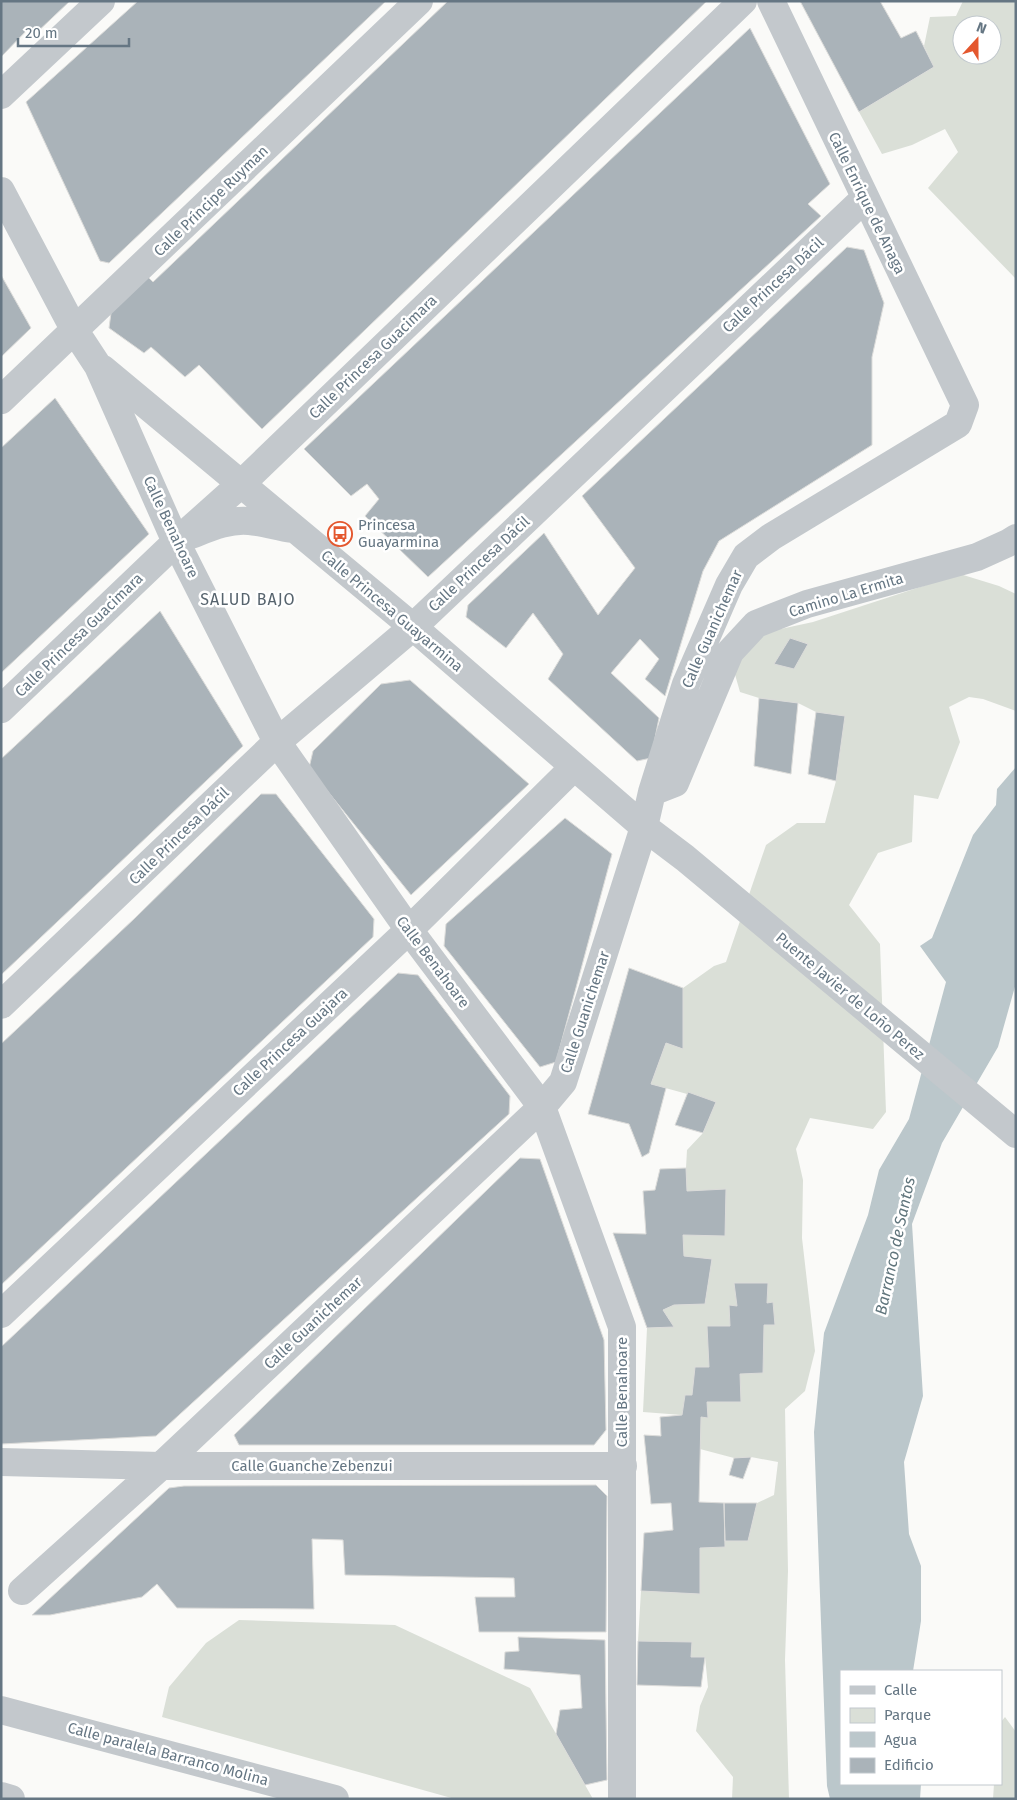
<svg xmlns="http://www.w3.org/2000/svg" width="1017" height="1800" font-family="'Fira Sans',sans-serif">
<rect width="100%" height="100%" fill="#fafaf8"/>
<path fill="#dadfd7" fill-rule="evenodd" d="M 963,1 L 1016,1 L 1016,279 L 928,188 L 958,152 L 945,129 L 912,145 L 882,154 L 859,112 L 934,67 L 924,46 L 930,17 L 956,16 ZM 962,25 L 992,25 L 992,55 L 962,55 Z
M 960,574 L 999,586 L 1016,594 L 1016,711 L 983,699 L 969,697 L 949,707 L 960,742 L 938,799 L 914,795 L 912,842 L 878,853 L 849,905 L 880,944 L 886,1112 L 873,1129 L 810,1118 L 796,1149 L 803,1180 L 802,1238 L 815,1351 L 805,1391 L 785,1409 L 788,1571 L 785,1660 L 789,1799 L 732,1799 L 733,1777 L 696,1731 L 700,1706 L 708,1687 L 705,1657 L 691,1657 L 692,1642 L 638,1641 L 641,1591 L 700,1594 L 700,1548 L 725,1541 L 748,1541 L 757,1503 L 774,1495 L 778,1462 L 751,1457 L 734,1458 L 700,1449 L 682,1415 L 643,1412 L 647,1328 L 673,1327 L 663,1310 L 674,1305 L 705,1304 L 712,1259 L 684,1256 L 682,1230 L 725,1236 L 726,1190 L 687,1191 L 686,1168 L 687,1150 L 703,1133 L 716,1102 L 651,1084 L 666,1043 L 683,1049 L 683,988 L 714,966 L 726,962 L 766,845 L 797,823 L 825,823 L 836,781 L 844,716 L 816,712 L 798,703 L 759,698 L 740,692 L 734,671 L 757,634 L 813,622 Z
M 239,1620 L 395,1625 L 530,1688 L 593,1799 L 455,1799 L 162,1717 L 169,1687 L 206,1643 Z
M 1005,1717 L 1016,1732 L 1016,1799 L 993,1799 L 994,1784 L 1001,1784 L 1001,1722 Z"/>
<path fill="#bbc7cb" d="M 1016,767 L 1016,983 L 998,1047 L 942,1143 L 912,1224 L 923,1396 L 904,1462 L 909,1534 L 921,1566 L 921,1621 L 913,1671 L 841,1671 L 841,1784 L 921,1784 L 920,1799 L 830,1799 L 827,1786 L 814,1432 L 824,1333 L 868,1215 L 879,1170 L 909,1119 L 946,982 L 920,946 L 932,938 L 973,835 L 996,805 L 997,789 Z"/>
<path fill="#aab3b9" stroke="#dcdcda" d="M 1,1 L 70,1 L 33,36 L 29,28 L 1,57 Z
M 138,1 L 386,1 L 109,263 L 100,261 L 26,102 Z
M 448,1 L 707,1 L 262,429 L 199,365 L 185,377 L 151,347 L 144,353 L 109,328 L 111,313 L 147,276 L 153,282 Z
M 800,1 L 880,1 L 901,38 L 916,31 L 934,67 L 859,112 Z
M 750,28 L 830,184 L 808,204 L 821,216 L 428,577 L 365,516 L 379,499 L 367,484 L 351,496 L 304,449 Z
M 847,247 L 864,250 L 884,303 L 872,357 L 872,445 L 719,541 L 703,571 L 665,696 L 645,679 L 659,659 L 640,639 L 611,673 L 659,718 L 651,758 L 637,761 L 548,679 L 563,654 L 533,613 L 506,648 L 466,617 L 468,605 L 544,533 L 598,615 L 635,568 L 582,496 Z
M 1,275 L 31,328 L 1,357 Z
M 55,398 L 149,534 L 1,673 L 1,448 Z
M 160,611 L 243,746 L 1,975 L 1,759 Z
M 790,638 L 808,644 L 794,669 L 774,664 Z
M 410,680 L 529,784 L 411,895 L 309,768 L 313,751 L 381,684 Z
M 759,698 L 798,703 L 791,774 L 754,766 Z
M 816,712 L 845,716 L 836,781 L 808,774 Z
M 261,794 L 276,794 L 374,919 L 373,937 L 1,1285 L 1,1044 L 135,918 Z
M 565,818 L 612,854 L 556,1062 L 540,1067 L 444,946 L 446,924 Z
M 629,968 L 683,988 L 683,1049 L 666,1043 L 651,1084 L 666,1088 L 649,1153 L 642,1157 L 629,1124 L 588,1114 Z
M 398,973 L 418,975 L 510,1096 L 509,1114 L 156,1436 L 1,1444 L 1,1347 Z
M 688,1092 L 716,1102 L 703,1133 L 675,1125 Z
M 520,1158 L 540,1159 L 604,1340 L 606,1430 L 594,1445 L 239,1445 L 234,1435 Z
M 686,1168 L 687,1191 L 726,1189 L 725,1236 L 683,1235 L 684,1256 L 712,1259 L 705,1304 L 674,1305 L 663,1310 L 674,1327 L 647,1328 L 613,1233 L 646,1234 L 643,1191 L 655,1190 L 660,1169 Z
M 734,1283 L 768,1283 L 767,1303 L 773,1302 L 775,1325 L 764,1325 L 763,1373 L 740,1374 L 741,1402 L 707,1402 L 708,1418 L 701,1417 L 699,1502 L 724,1503 L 725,1547 L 700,1548 L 700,1594 L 641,1591 L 644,1533 L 673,1530 L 671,1503 L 651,1504 L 644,1435 L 661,1436 L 660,1417 L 682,1415 L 685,1395 L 692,1395 L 695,1367 L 709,1367 L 707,1326 L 730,1326 L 729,1305 L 737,1306 Z
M 751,1457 L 743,1479 L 729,1475 L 734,1458 Z
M 596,1485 L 607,1496 L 606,1632 L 479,1632 L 475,1597 L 515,1597 L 514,1578 L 345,1575 L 343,1540 L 312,1539 L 314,1609 L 177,1608 L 157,1584 L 142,1597 L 50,1615 L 32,1615 L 169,1488 L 184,1486 Z
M 724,1503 L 757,1503 L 748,1541 L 725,1541 Z
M 518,1637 L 605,1640 L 607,1780 L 585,1785 L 556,1734 L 560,1710 L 582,1708 L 580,1675 L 504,1669 L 505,1652 L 519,1651 Z
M 638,1641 L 692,1642 L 691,1657 L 705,1657 L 701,1687 L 637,1685 Z"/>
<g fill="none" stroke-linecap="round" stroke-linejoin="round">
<path stroke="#c3c8cc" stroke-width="28" d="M 1,95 L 101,1
M 1,191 L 75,331 L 98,366 L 176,542 L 277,742 L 409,930 L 542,1107 L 622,1327 L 622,1799
M 103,369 L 413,627 L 644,827 L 685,858 L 1016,1134
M 1,400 L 419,1
M 191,535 C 209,528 229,519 249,521 C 263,522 278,527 292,529
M 1,709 L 176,542 L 241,484 L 743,1
M 652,792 L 675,783 L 730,652 L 756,624 L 807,604 L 977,557 L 1008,543 L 1016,538
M 1,1005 L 277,742 L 413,627 L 865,198
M 1,1314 L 409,930 L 574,767
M 1,1462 L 161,1466 L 623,1466
M 22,1591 L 161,1466 L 542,1107 L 563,1082 L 644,827 L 652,792 L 686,684 L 729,585 L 746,556 L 771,537 L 958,424 L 965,405 L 771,1
M 1,1710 L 335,1799
M 1,1796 L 11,1799"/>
</g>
<defs>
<symbol id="bus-ring" viewBox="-11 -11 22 22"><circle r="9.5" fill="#fff" stroke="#e4572e" stroke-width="1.5"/><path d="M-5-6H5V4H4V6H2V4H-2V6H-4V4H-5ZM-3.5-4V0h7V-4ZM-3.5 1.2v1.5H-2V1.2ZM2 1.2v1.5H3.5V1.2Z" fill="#e4572e"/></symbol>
</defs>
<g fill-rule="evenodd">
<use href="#bus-ring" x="326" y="520" width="28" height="28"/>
</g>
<g text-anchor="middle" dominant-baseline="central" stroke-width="5" stroke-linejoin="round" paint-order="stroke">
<g font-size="15" fill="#657683" stroke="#fff">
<text transform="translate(211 201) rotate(-44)">Calle Príncipe Ruyman</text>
<text transform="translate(867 203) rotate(64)">Calle Enrique de Anaga</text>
<text transform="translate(773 285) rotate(-43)">Calle Princesa Dácil</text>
<text transform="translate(373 357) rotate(-44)">Calle Princesa Guacimara</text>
<text transform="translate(171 527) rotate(65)">Calle Benahoare</text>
<text transform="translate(479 564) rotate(-43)">Calle Princesa Dácil</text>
<text transform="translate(846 595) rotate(-17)">Camino La Ermita</text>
<text transform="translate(392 611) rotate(40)">Calle Princesa Guayarmina</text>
<text transform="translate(712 629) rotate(-66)">Calle Guanichemar</text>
<text transform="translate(79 635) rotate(-44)">Calle Princesa Guacimara</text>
<text transform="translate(179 836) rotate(-44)">Calle Princesa Dácil</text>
<text transform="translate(433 962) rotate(53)">Calle Benahoare</text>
<text transform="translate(850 996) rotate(40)">Puente Javier de Loño Perez</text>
<text transform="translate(585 1012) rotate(-72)">Calle Guanichemar</text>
<text transform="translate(290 1042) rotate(-43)">Calle Princesa Guajara</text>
<text transform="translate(313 1323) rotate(-43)">Calle Guanichemar</text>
<text transform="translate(622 1392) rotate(-90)">Calle Benahoare</text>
<text x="312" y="1466">Calle Guanche Zebenzui</text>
<text transform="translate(168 1754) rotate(15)">Calle paralela Barranco Molina</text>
</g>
<g font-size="15" fill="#657683" stroke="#fff" text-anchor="start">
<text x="358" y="525">Princesa<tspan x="358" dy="17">Guayarmina</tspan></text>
</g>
<g font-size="16" letter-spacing="1" fill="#57646e" stroke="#fff">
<text x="248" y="599">SALUD BAJO</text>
</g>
<g font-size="16" font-style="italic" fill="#60757c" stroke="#fff">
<text transform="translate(895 1246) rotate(-78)">Barranco de Santos</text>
</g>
</g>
<rect width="1017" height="1800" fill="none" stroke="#657683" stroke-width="5"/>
<rect x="840" y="1670" width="162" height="115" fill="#ffffff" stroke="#c1c8cd"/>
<rect x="850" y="1686" width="25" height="8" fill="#c3c8cc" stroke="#c1c8cd"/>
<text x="884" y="1695" font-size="15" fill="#657683">Calle</text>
<rect x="850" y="1708" width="25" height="15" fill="#dadfd7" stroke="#c1c8cd"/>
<text x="884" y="1720" font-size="15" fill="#657683">Parque</text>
<rect x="850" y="1732" width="25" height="15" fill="#bbc7cb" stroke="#c1c8cd"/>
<text x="884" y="1745" font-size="15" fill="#657683">Agua</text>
<rect x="850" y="1758" width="25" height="15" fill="#aab3b9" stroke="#c1c8cd"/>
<text x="884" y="1770" font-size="15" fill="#657683">Edificio</text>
<g transform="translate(977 40) rotate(21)"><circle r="24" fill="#ffffff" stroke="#c1c8cd"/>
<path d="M0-4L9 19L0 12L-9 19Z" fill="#e4572e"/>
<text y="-8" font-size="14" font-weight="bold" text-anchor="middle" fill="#657683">N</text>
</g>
<path d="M18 38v8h111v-8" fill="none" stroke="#657683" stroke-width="2.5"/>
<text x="25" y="38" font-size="15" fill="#657683" stroke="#ffffff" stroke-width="4" paint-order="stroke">20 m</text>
</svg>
